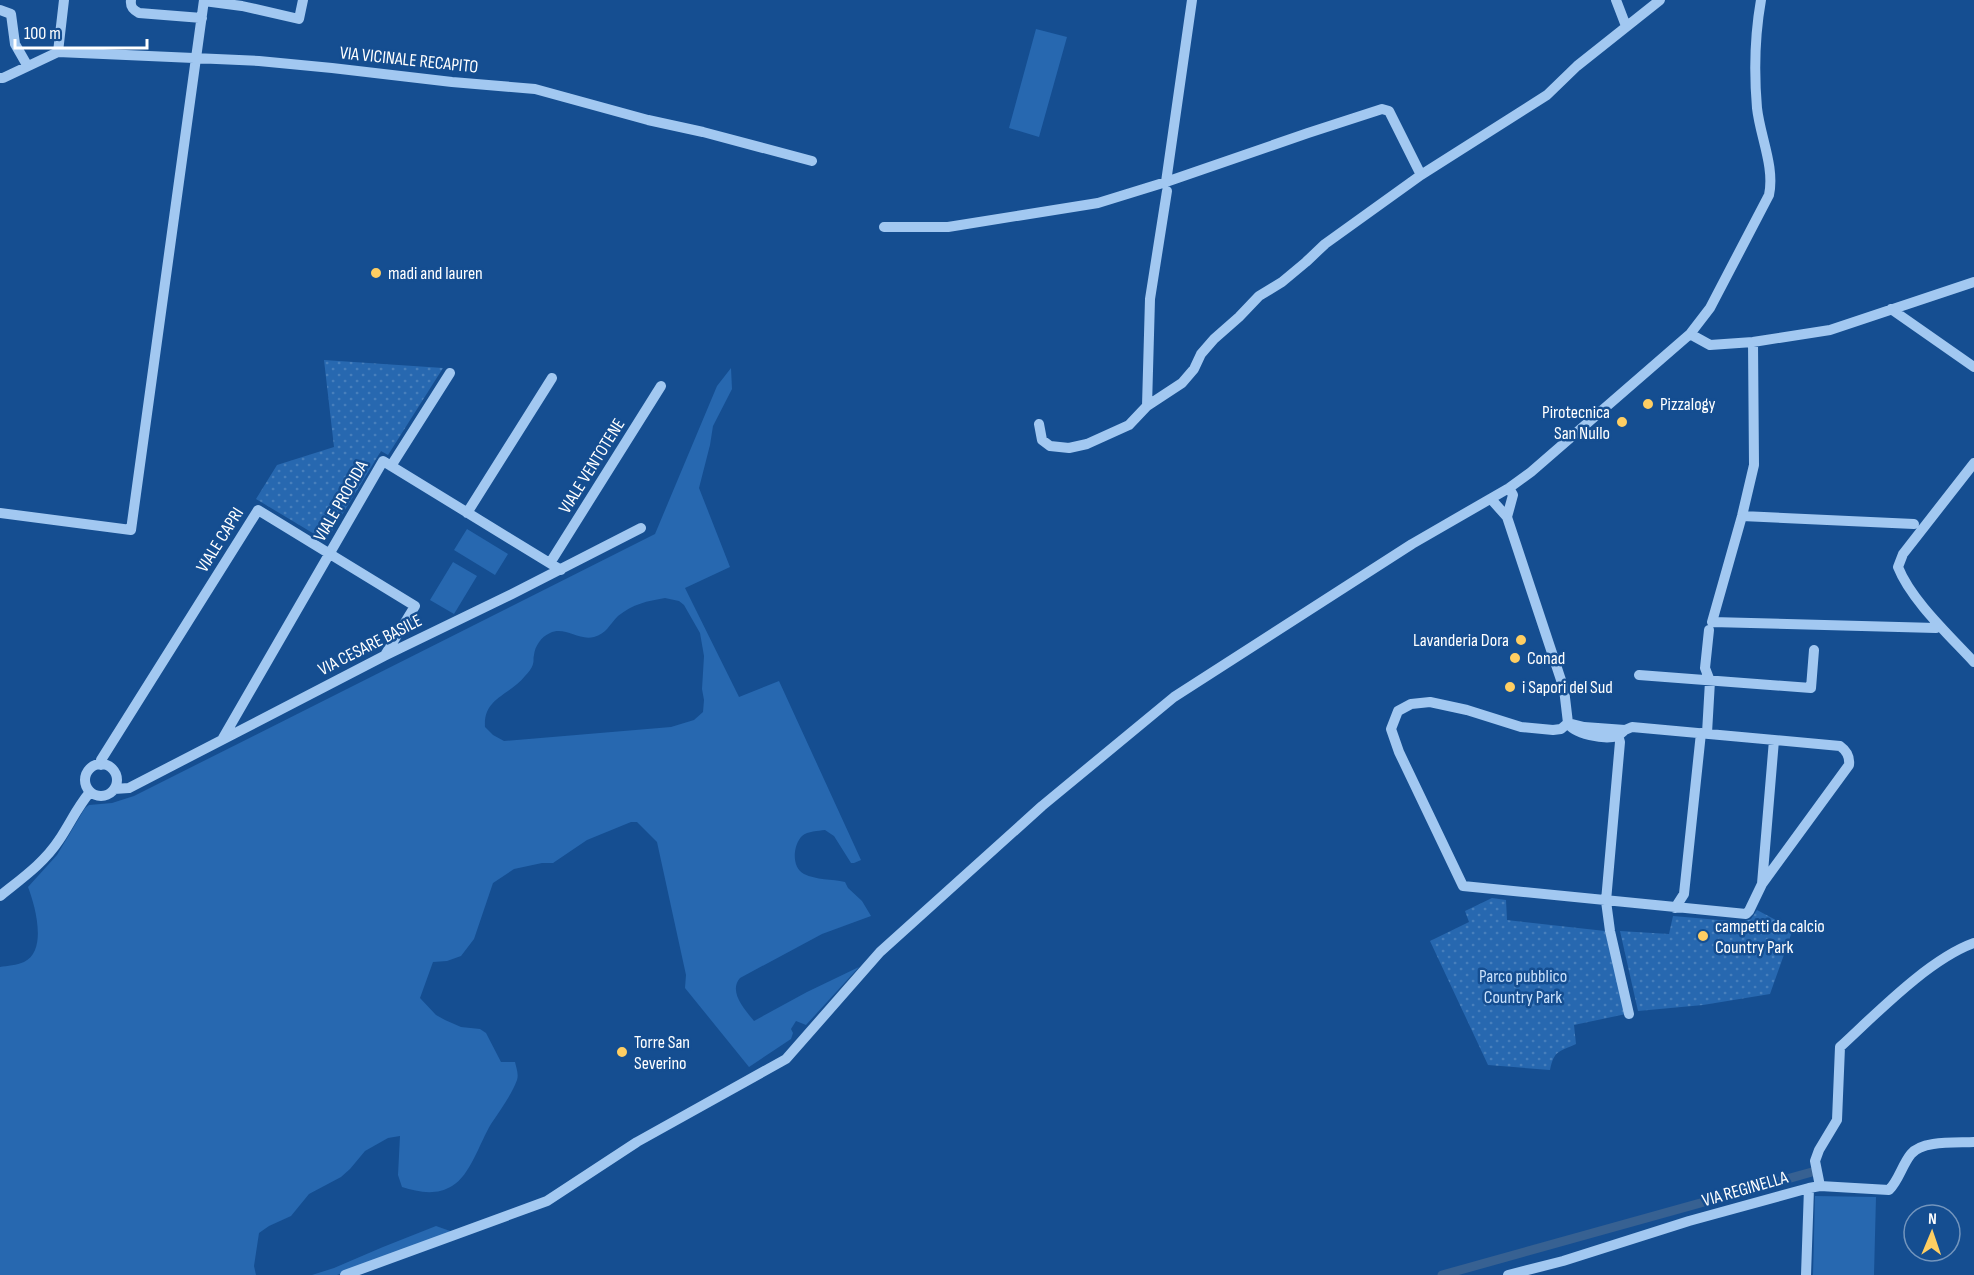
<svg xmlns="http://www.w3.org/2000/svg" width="1974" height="1275" font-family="'Sofia Sans Condensed',sans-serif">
<defs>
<pattern id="park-dots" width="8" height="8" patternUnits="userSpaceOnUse" patternTransform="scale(1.5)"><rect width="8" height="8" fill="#2768b0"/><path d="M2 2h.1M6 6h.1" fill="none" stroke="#477fbc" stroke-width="1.8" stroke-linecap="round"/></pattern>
</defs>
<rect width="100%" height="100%" fill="#154e91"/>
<path fill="#2768b0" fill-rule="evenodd" d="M 1036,29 L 1067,37 L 1039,137 L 1009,128 Z
M 731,368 L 732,389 L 713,426 L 710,445 L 699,488 L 730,567 L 685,588 L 739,697 L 779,681 L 861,860 L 854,863 L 851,863 L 834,836 L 825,830 C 818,831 808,831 802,836 C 793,845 791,867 804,874 C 816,880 832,879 845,882 L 848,888 L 862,901 L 871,916 L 822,934 L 740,978 C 728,992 745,1010 754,1021 L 807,992 L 859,967 L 806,1025 L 796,1021 L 791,1029 L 793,1033 L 791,1039 L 749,1067 L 685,988 L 686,975 L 657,842 L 637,822 L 631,822 L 587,840 L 553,863 L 542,863 L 514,869 L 493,883 L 474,939 L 461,956 L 447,961 L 433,962 L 420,998 L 436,1015 L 445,1020 L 461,1027 L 480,1029 L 486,1033 L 501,1062 L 515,1062 C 516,1067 519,1074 517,1080 C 511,1096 500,1110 491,1124 C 480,1142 470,1176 452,1186 C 436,1196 418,1192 402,1187 L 398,1175 L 400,1136 L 388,1138 L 365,1151 L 350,1169 L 341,1177 L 309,1194 L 291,1216 L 269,1226 L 259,1233 L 254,1266 L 256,1275 L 0,1275 L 0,967 C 7,966 17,965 24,962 C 48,951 35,905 28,887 L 57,855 L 85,808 L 89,805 L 112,803 L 134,796 L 655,534 L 717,386 ZM 665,598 L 679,601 L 684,605 L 700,633 L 704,656 L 702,689 L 704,700 L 703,712 L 694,720 L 671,727 L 504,741 L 493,735 L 485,727 C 483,698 509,696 525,676 C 528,673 532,668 533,664 C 534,661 533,658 534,655 C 535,646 541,637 550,633 C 565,626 578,641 594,637 C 606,634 610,624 618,616 C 633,604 647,601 665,598 Z
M 467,529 L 508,554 L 495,575 L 454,550 Z
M 453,562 L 477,576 L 454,614 L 430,600 Z
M 1815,1196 L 1876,1197 L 1874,1275 L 1813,1275 Z
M 436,1226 L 453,1232 L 337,1275 L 312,1275 L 334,1268 L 383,1247 Z"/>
<path fill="url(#park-dots)" d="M 324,360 L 443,368 L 388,455 L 381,451 L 326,541 L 256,499 L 277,465 L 334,447 Z
M 1492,898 L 1506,900 L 1507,920 L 1605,931 L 1626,1014 L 1574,1025 L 1576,1044 C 1558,1052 1554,1051 1550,1070 L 1488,1065 L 1430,941 L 1469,922 L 1465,911 Z
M 1757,910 L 1793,929 L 1770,994 L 1703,1005 L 1638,1011 L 1620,931 L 1669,934 L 1673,916 L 1742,922 L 1751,919 Z"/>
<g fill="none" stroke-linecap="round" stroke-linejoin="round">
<path stroke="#376192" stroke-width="9" d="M 1442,1275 L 1812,1172"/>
<path stroke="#a2c8f1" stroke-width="10" d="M 131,0 C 130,7 133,10 139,13 L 202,18
M 1616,0 L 1626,26
M 204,1 L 242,6 L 299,19 L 303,0
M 0,10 L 11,14 L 15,44 L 27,65
M 58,52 L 64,0
M 0,78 L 3,78 L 58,52 L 259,61 L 332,68 L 452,82 L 535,89 L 648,120 L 703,132 L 812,161
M 1166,182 L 1192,0
M 884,227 L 948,227 L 1098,203 L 1166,182 L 1308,133 L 1382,109 L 1389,111 L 1421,175
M 1891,309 L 1974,367
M 1690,334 L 1710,345 L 1753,342 L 1830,330 L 1974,282
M 1753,342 L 1754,465 L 1742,516 L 1712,622 L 1936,628
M 1147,406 L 1150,299 L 1167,191
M 1039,424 L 1042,440 L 1050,446 L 1069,448 L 1087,444 L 1129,425 L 1147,406 L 1182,383 L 1194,369 L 1201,354 L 1214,339 L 1239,317 L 1259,296 L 1282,282 L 1306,262 L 1325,244 L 1421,175 L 1547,95 L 1577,66 L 1660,0
M 1974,463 L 1903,554 L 1898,567 C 1911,600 1949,635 1974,662
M 391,466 L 450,373
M 1491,499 L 1507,517 L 1564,689 L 1568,723 L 1561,729 L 1553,730 L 1521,727 L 1467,710 L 1430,702 L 1411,704 L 1398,711 L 1391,729 L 1399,752 L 1463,886 L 1746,914 L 1749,911 L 1762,884 L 1849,765 C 1850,757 1847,751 1840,746 L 1632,727 L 1625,730
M 0,513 L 131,530 L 204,0
M 467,513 L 552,378
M 1742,516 L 1914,524
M 1507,517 L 1513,495 L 1509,488
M 550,563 L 661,386
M 1639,675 L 1811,688 L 1814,650
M 1568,723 L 1584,727 L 1625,730 C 1623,732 1619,735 1617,736 C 1605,740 1573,734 1568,723 Z
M 1707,733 L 1710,681 L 1705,668 L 1709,630
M 1618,735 L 1620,742 L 1606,901 L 1610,931 L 1629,1014
M 223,738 L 383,461 L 561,570
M85 780a16 16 0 1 1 32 0a16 16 0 1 1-32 0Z
M 101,765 L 101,760 L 258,510 L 415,606 L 385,655
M 114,789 L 129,788 L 384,656 L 512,594 L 641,528
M 1762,884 L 1774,740
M 0,896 C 21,879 44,863 59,840 C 71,822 76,809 90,792
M 1675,908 L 1684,894 L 1701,733
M 1820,1186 L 1815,1161 L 1819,1150 L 1837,1120 L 1840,1047 C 1876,1014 1929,959 1974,943
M 345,1275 L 547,1201 L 637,1142 L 786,1059 L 880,952 L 1042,806 L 1174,697 L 1412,544 L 1509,488 L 1531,472 L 1690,334 L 1710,308 L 1769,195 C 1775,167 1760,136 1757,108 C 1754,73 1755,34 1761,0
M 1508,1275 L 1563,1261 L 1689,1221 L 1809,1188 L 1820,1186 L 1889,1190 C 1899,1180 1902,1165 1911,1154 C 1922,1140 1957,1143 1974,1142
M 1806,1275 L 1809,1188"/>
</g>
<g fill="#ffce62" stroke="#154e91" stroke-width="2">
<circle cx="376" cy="273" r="6"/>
<circle cx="1648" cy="404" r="6"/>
<circle cx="1622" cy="422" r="6"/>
<circle cx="1521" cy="640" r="6"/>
<circle cx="1515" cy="658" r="6"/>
<circle cx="1510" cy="687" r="6"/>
<circle cx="1703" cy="936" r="6"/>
<circle cx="622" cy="1052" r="6"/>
</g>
<g text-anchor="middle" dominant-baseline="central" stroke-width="5" stroke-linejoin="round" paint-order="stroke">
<g font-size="18" fill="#fff" stroke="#154e91">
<text transform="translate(409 60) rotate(6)">VIA VICINALE RECAPITO</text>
<text transform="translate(592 466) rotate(-58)">VIALE VENTOTENE</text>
<text transform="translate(341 501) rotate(-60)">VIALE PROCIDA</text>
<text transform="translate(220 540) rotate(-58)">VIALE CAPRI</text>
<text transform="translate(370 645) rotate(-27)">VIA CESARE BASILE</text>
<text transform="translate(1745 1189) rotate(-16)">VIA REGINELLA</text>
</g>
<g font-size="18" fill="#fff" stroke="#154e91" text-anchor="start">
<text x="388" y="273">madi and lauren</text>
<text x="1660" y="404">Pizzalogy</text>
<text x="1610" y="412" text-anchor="end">Pirotecnica<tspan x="1610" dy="21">San Nullo</tspan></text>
<text x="1509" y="640" text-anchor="end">Lavanderia Dora</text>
<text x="1527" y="658">Conad</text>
<text x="1522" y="687">i Sapori del Sud</text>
<text x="1715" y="926">campetti da calcio<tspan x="1715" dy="21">Country Park</tspan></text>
<text x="634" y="1042">Torre San<tspan x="634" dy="21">Severino</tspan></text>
</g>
<g font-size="18" fill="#c9e1fc" stroke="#154e91">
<text x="1523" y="976">Parco pubblico<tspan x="1523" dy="21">Country Park</tspan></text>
</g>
</g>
<g transform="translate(1932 1233) rotate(2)"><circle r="28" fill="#154e91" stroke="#7395bd" stroke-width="1.5"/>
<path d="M0-4.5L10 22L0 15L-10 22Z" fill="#ffce62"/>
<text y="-9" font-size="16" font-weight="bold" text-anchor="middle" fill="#ffffff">N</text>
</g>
<path d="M15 39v9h132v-9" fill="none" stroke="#ffffff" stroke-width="3"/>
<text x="24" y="39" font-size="18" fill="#ffffff" stroke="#154e91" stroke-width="4.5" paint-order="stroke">100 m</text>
</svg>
